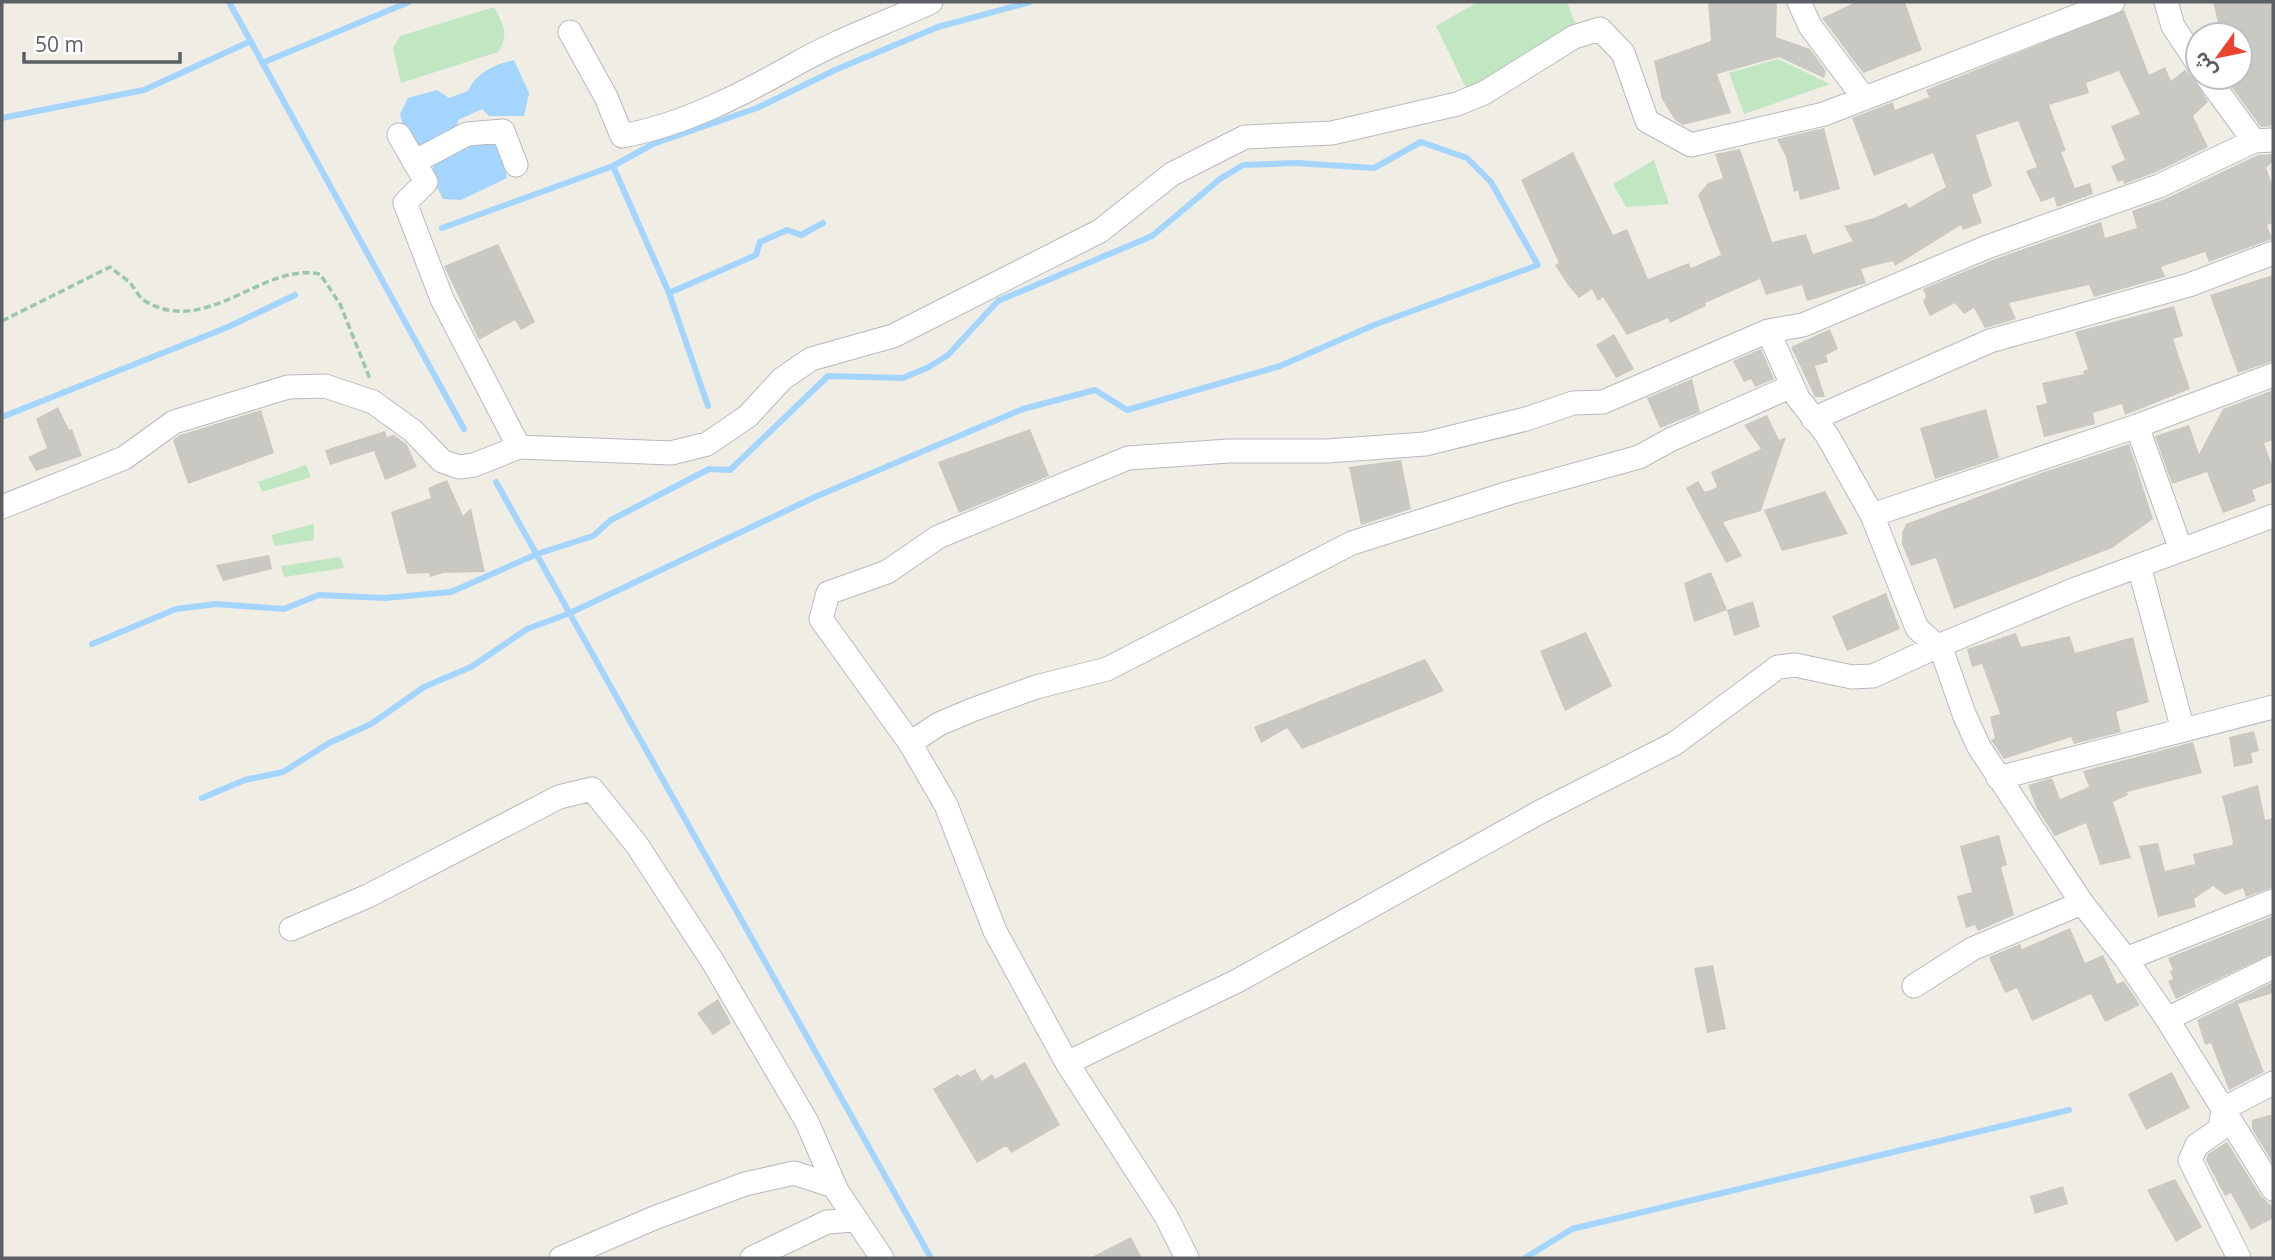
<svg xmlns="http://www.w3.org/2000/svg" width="2275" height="1260" font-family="'Open Sans','Noto Sans Arabic',sans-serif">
<rect width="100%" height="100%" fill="#efede4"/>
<path fill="#c1e7c2" d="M 1478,2 L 1567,2 L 1576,25 L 1467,90 L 1436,26 Z
M 494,7 C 503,24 510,35 498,52 L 401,83 L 393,48 L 400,36 Z
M 1778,59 L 1830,84 L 1744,114 L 1729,73 Z
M 1654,160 L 1669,204 L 1626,207 L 1613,184 Z
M 306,465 L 311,477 L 262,492 L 258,482 Z
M 314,524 L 314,540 L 275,546 L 271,535 Z
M 340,557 L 344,568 L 284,577 L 281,566 Z"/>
<path fill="#a4d5ff" d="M 514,60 L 529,93 L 524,116 L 489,116 L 482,109 L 458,120 L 455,135 L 416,149 L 405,133 L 400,114 L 408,98 L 437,90 L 449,98 L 468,91 C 477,72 494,65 514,60 Z
M 480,137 L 499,143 L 507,178 L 461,200 L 443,199 L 435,183 L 433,166 L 444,152 Z"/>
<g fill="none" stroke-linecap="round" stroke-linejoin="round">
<path stroke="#a4d5ff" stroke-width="6" d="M 229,2 L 464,429
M 262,63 L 409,2
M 2,118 L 144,90 L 251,41
M 613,166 L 653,144 L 757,108 L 835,70 L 938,27 L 1030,2
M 442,228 L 613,166 L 669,293 L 708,406
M 669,293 L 756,255 L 760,242 L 787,230 L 801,235 L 823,223
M 2,417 L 228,327 L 295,295
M 496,482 L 931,1258
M 92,644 L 176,609 L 216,604 L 284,609 L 319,595 L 385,598 L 451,592 L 537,554 L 593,536 L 611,520 L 709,469 L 730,470 L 828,376 L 903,378 L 929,367 L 948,355 L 998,301 L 1152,236 L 1220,179 L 1243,165 L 1296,163 L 1374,168 L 1421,142 L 1467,158 L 1491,182 L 1538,265 L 1374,325 L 1280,366 L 1127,410 L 1095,390 L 1023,409 L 815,497 L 570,613 L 527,629 L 471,667 L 424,687 L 371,724 L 329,743 L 283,772 L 245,780 L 202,798
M 1525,1258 L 1572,1229 L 2069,1110"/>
</g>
<path fill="#cac8c2" d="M 1708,2 L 1777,2 L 1776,37 L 1810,49 L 1826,71 L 1824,78 L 1779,57 L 1717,74 L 1731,113 L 1683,125 L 1675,120 L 1662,99 L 1654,61 L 1711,41 Z
M 1856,2 L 1905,2 L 1922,50 L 1863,73 L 1822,18 Z
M 2213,2 L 2273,2 L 2273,126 L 2261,127 L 2224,77 L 2240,77 L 2240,35 L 2221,35 Z
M 2124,10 L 2149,75 L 2165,67 L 2171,81 L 2185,70 L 2193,77 L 2208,102 L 2193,116 L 2208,147 L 2154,173 L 2124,184 L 2123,180 L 2118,182 L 2111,166 L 2125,160 L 2111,126 L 2140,114 L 2119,71 L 2086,83 L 2089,93 L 2049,105 L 2066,151 L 2061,152 L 2075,188 L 2090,183 L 2093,194 L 2057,207 L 2054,197 L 2041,202 L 2026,171 L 2037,167 L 2018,121 L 1976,135 L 1992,186 L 1972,195 L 1982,223 L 1963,230 L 1961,225 L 1895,266 L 1893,261 L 1861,269 L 1866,283 L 1807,301 L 1802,285 L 1766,295 L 1760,279 L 1705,303 L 1706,306 L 1670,323 L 1668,318 L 1627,335 L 1603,297 L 1598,301 L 1592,289 L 1579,298 L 1568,285 L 1555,265 L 1559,263 L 1521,180 L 1573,152 L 1613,235 L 1627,229 L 1648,279 L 1689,263 L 1691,268 L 1721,255 L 1698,195 L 1708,183 L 1723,178 L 1715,154 L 1740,149 L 1772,242 L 1806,234 L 1813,254 L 1853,241 L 1844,226 L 1874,218 L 1906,203 L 1909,208 L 1946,187 L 1933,153 L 1874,176 L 1852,118 L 1893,102 L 1895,110 L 1929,97 L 1926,90 Z
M 1824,128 L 1840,189 L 1800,200 L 1798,190 L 1794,192 L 1786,157 L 1777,139 Z
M 2273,154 L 2273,161 L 2266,168 L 2273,186 L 2273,223 L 2267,225 L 2272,239 L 2209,262 L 2205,252 L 2161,267 L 2165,277 L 2094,297 L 2089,285 L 2009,303 L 2016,319 L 1985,328 L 1974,308 L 1964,314 L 1955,303 L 1930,316 L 1923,302 L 1926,296 L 1923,289 L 1992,260 L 2101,222 L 2105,238 L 2137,228 L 2132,211 L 2165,199 L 2258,155 Z
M 498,244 L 535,322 L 521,330 L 515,320 L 479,340 L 444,266 Z
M 2273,275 L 2273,361 L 2238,373 L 2210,295 Z
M 2174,306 L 2183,336 L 2173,339 L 2190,389 L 2125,415 L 2122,404 L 2093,413 L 2095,424 L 2044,437 L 2036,406 L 2047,403 L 2042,383 L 2084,374 L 2083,371 L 2088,369 L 2075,332 Z
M 1830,329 L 1838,349 L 1826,355 L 1828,362 L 1815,366 L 1825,397 L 1815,397 L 1791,347 Z
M 1614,334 L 1634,369 L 1616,378 L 1596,345 Z
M 1761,349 L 1774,379 L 1755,387 L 1751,379 L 1744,382 L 1733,361 Z
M 1692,379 L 1700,412 L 1660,428 L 1647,398 Z
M 2273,390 L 2273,440 L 2264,443 L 2273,468 L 2273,482 L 2252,490 L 2256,501 L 2223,513 L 2207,472 L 2172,484 L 2155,436 L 2189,425 L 2199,454 L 2223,409 Z
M 58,407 L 69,430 L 72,429 L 82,456 L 36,471 L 28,457 L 47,448 L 36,419 Z
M 1986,409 L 1999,458 L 1935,479 L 1920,428 Z
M 261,410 L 274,453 L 188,484 L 173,440 L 180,435 Z
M 1767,415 L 1779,440 L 1786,437 L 1761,511 L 1723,522 L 1742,556 L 1726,563 L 1686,488 L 1698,481 L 1705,492 L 1717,487 L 1711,472 L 1761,449 L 1744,425 Z
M 1030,429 L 1049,476 L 959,513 L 938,462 Z
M 385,431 L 387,437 L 394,435 L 407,445 L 417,467 L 385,480 L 374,451 L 330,465 L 325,450 Z
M 2129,444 L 2153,519 L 2112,548 L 1954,609 L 1936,558 L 1911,566 L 1902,544 L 1902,533 L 1906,524 L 2044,472 Z
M 1401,460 L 1411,509 L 1361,525 L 1349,467 Z
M 447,480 L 463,516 L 471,508 L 485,572 L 443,573 L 430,577 L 429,573 L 407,574 L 391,512 L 431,498 L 428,488 Z
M 1825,491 L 1848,534 L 1782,551 L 1764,510 Z
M 269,555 L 272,569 L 223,581 L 216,565 Z
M 1711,572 L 1727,610 L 1753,601 L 1760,627 L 1734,636 L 1727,610 L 1694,622 L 1684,583 Z
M 1886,593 L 1900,629 L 1847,651 L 1832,616 Z
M 1586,632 L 1612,686 L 1565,711 L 1540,651 Z
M 2016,633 L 2021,647 L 2070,636 L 2075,653 L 2133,637 L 2149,702 L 2116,712 L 2121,732 L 2074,744 L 2071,737 L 2004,759 L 1991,740 L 1995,738 L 1990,717 L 2000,714 L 1982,664 L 1972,667 L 1967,649 Z
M 1425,659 L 1444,691 L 1302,749 L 1287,728 L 1261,743 L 1254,727 Z
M 2254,731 L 2259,751 L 2251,753 L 2253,763 L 2234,767 L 2229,737 Z
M 2193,742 L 2202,773 L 2127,792 L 2128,795 L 2113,802 L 2131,858 L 2100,865 L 2086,823 L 2055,836 L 2037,809 L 2028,785 L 2052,778 L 2060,799 L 2089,787 L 2083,771 Z
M 2258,785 L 2265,820 L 2273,818 L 2273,887 L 2246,897 L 2243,888 L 2225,895 L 2213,886 L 2194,899 L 2196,907 L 2158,917 L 2139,846 L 2158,843 L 2165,871 L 2195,864 L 2193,854 L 2232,845 L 2233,842 L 2222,796 Z
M 1999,835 L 2007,865 L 2001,867 L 2014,915 L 1978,931 L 1975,925 L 1966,928 L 1957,896 L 1972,892 L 1960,846 Z
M 2273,916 L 2273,953 L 2176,999 L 2168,981 L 2173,979 L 2170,971 L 2173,970 L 2168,958 Z
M 2070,928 L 2085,963 L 2103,955 L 2117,984 L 2124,981 L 2140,1005 L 2105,1022 L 2091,994 L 2032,1021 L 2017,988 L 2005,993 L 1989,957 L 2020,944 L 2022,949 Z
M 1713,965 L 1726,1029 L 1707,1033 L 1694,968 Z
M 2273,982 L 2273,993 L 2238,1004 L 2264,1072 L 2229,1090 L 2211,1043 L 2205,1045 L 2197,1020 Z
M 718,999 L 731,1023 L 713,1035 L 697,1013 Z
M 1025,1062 L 1060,1125 L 1011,1153 L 1007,1147 L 1004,1147 L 977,1163 L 933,1089 L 958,1074 L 960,1077 L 975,1069 L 982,1081 L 992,1074 L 995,1079 Z
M 2172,1072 L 2190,1108 L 2146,1130 L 2128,1094 Z
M 2273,1114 L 2273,1163 L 2252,1129 L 2252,1120 Z
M 2227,1142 L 2261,1196 L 2273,1207 L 2273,1218 L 2251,1230 L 2231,1193 L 2225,1196 L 2206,1160 L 2208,1154 Z
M 2175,1179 L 2202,1227 L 2176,1242 L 2147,1190 Z
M 2063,1186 L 2068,1204 L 2035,1214 L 2030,1196 Z
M 1131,1237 L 1142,1258 L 1090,1258 Z"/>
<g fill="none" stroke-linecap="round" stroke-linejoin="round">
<defs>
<path id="minor" d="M 1799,2 L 1810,26 L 1864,98
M 2166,2 L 2173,26 L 2198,64
M 570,32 L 606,97 L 622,136 C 683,125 741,95 794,65 C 837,40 886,23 931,2
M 2207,77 L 2254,141 L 2273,140
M 399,135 L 426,182 L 405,203 L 442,299 L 519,447
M 414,162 L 467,134 L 503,131 L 516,165
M 1768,331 L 1798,398 L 1827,435 L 1872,515 L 1917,628 L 1942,651 L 1964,714 L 1979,747 L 2082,903 L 2126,959 L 2167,1019 L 2273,1189
M 1813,419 L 1990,341 L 2189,285 L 2273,253
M 2137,426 L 2181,550
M 2,507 L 124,458 L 174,422 L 288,387 L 325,386 L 373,402 L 413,431 L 442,461 L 459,467 L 474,465 L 519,447 L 671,453 L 707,444 L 748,416 L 782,379 L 811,359 L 893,336 L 1100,231 L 1172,174 L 1245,137 L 1332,133 L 1457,104 L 1484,93 L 1574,37 L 1600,29 L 1623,53 L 1647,121 L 1691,145 L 1824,114 L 2113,2
M 1872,515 L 2137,426 L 2273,375
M 2139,566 L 2183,730
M 910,743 L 821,619 L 828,593 L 887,572 L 938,537 L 1128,458 L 1229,451 L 1327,451 L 1425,444 L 1526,419 L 1573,403 L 1603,402 L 1768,331 L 1803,325 L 1987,247 L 2159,186 L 2254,141
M 1998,778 L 2273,707
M 291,929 L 368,896 L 559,797 L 592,789 L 637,845 L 713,962 L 807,1122 L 837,1191 L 882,1258
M 2126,959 L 2273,901
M 1914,986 L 1972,949 L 2082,903
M 2167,1019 L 2273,967
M 1067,1063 L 1237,981 L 1540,812 L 1674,744 L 1778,667 L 1795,665 L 1852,677 L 1873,676 L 1938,646 L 2076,589 L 2273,516
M 561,1258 L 654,1218 L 745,1184 L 794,1173 L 834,1186
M 752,1258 L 827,1222 L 854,1220
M 1187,1258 L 1166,1216 L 1067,1063 L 995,931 L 946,805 L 910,743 L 939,724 L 972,710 L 1036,687 L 1107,669 L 1352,543 L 1509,493 L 1639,457 L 1672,439 L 1792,386
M 2239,1258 L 2190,1160 L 2197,1145 L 2220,1129 L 2223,1109 L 2273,1083"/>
</defs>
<use href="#minor" stroke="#b7babe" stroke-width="25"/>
<path stroke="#9ac8a8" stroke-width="3.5" stroke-dasharray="7 3.5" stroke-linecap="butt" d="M 2,321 L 110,267 C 117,273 125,278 131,284 C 135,289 139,297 145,301 C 206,338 263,262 320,274 L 340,304 L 370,379"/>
<use href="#minor" stroke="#fff" stroke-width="23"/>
</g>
<rect width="2275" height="1260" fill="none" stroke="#5c6065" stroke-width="7"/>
<g transform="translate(2219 56) rotate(237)"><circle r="33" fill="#ffffff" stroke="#bebfc1" stroke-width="2"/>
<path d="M0-5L12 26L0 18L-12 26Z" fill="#ea432f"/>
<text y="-10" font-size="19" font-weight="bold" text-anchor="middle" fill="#5c6065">ش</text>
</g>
<path d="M24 52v10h156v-10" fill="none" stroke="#5c6065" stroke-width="3.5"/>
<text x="35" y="52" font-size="21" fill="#5c6065" stroke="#ffffff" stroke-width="5" paint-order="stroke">50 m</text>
</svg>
